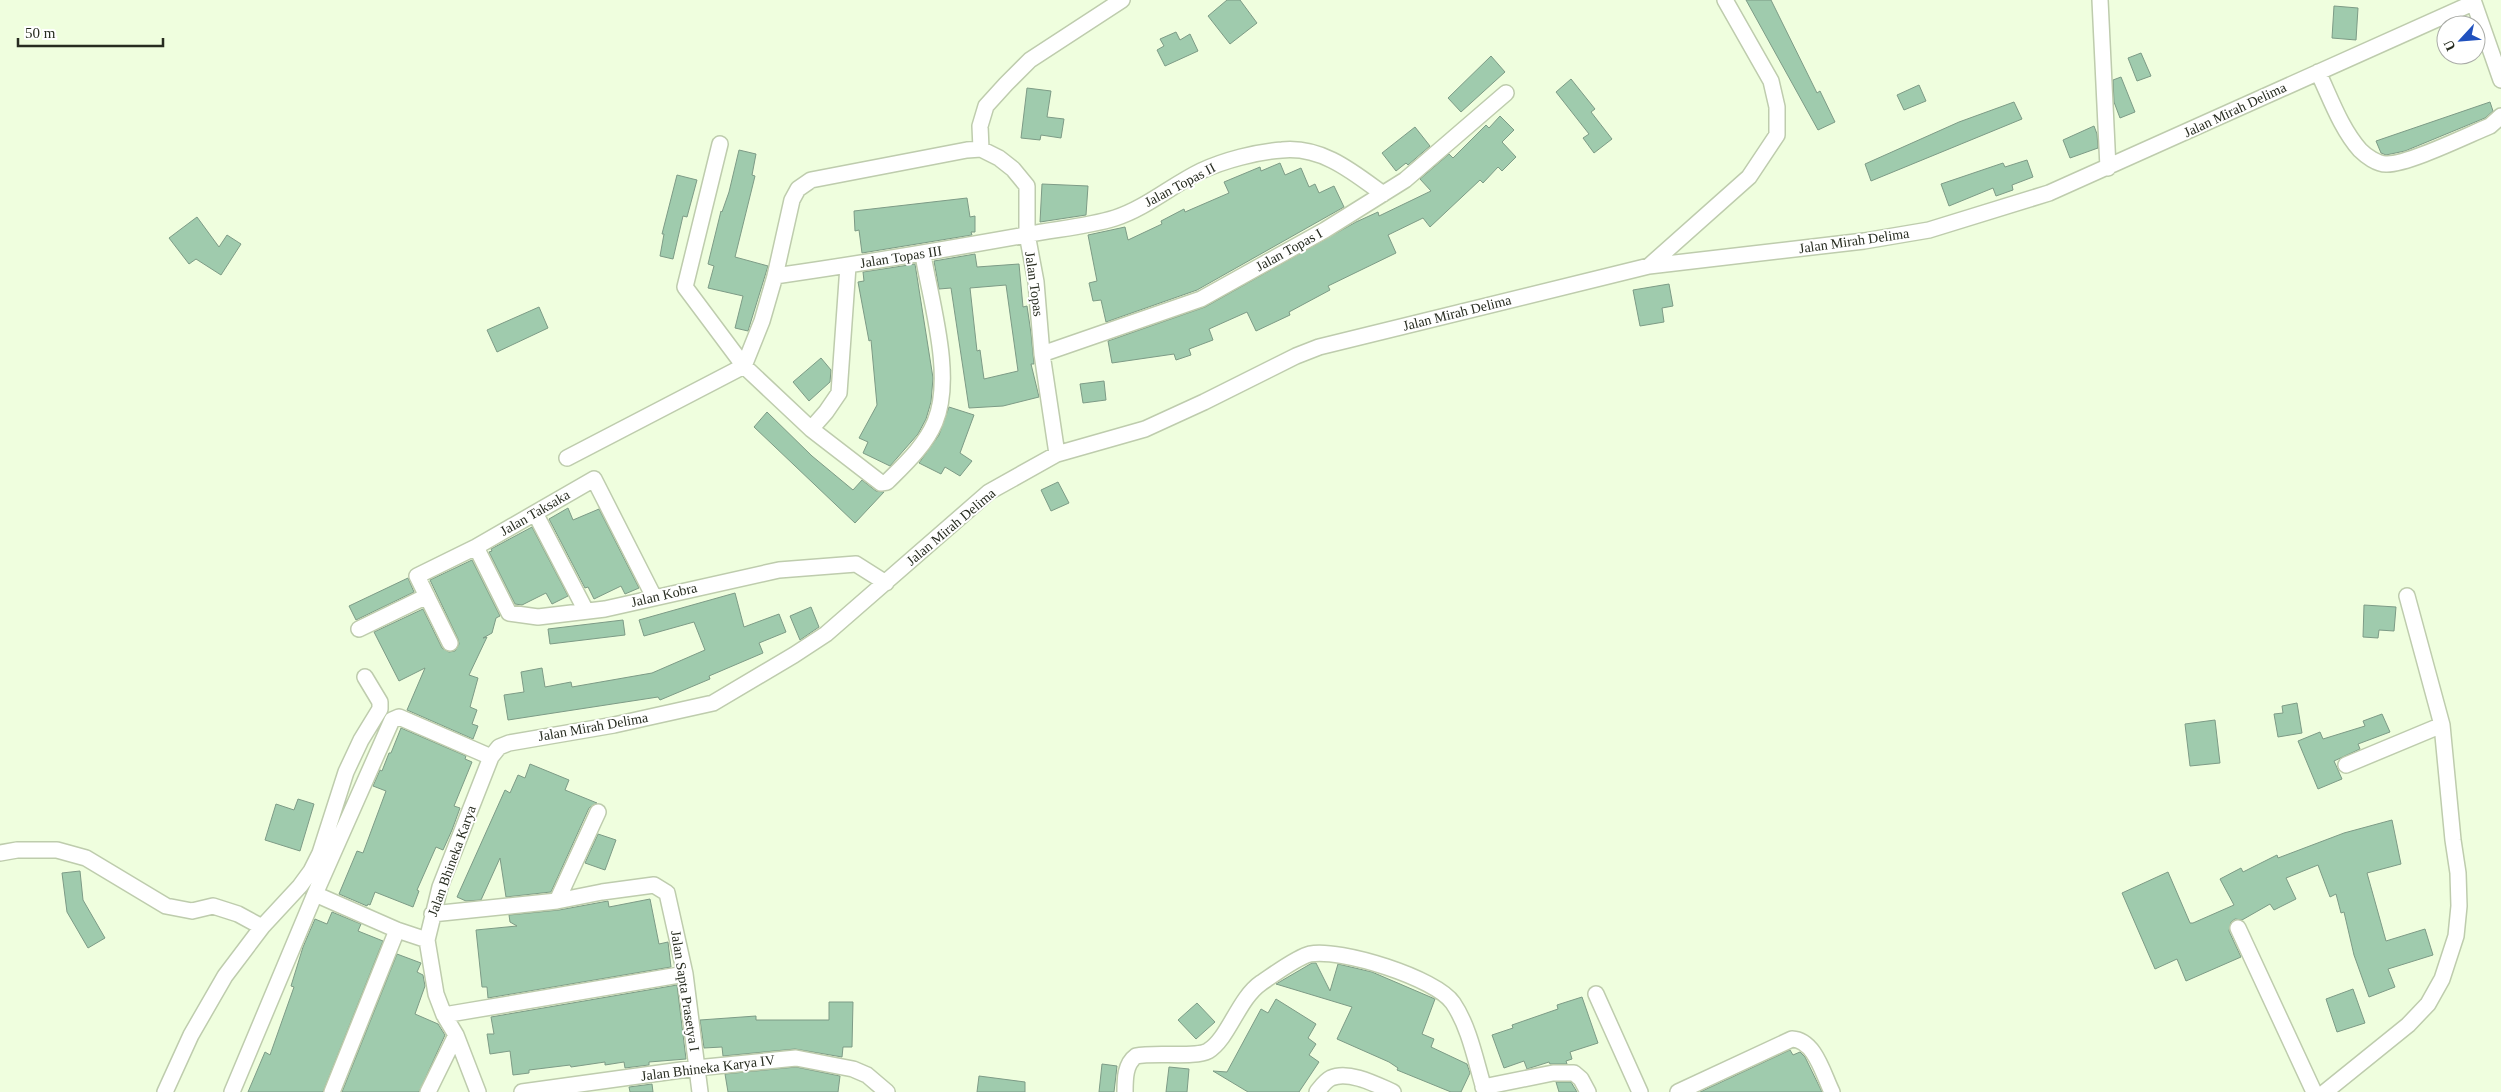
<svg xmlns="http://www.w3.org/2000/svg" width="2501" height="1092" font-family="Georgia,serif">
<rect width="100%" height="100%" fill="#effede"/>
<path fill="#9fcbad" stroke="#7d9b86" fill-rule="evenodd" d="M 1227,0 L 1240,0 L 1257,23 L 1230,44 L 1208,16 Z
M 1746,0 L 1771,0 L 1817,93 L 1820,91 L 1835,122 L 1818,130 Z
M 2334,6 L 2358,8 L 2356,40 L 2332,38 Z
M 1176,32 L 1180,40 L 1190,34 L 1198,51 L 1165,66 L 1157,50 L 1164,46 L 1160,39 Z
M 2141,53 L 2151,76 L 2137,81 L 2128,58 Z
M 1491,56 L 1505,72 L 1461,112 L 1448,98 Z
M 2121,77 L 2135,112 L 2120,118 L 2114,102 L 2113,80 Z
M 1571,79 L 1595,109 L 1591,112 L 1612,139 L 1594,153 L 1583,138 L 1589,134 L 1556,92 Z
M 1919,85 L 1926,101 L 1904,110 L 1897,95 Z
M 1027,88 L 1051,91 L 1047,117 L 1064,119 L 1061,138 L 1041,135 L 1040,140 L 1021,138 Z
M 2014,102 L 2022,119 L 1871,181 L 1865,164 L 1959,122 Z
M 2490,102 L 2493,111 L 2485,118 L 2405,151 L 2386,155 L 2381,153 L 2376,141 Z
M 1500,116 L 1514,130 L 1502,142 L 1516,157 L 1502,171 L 1498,167 L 1483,183 L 1480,180 L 1430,227 L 1423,218 L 1388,235 L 1396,253 L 1328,286 L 1330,290 L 1289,312 L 1290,315 L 1256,331 L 1247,312 L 1209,329 L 1213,340 L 1189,349 L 1191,355 L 1176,360 L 1174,354 L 1112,363 L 1108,341 L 1205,307 L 1356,222 L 1378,212 L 1379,216 L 1431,191 L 1420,179 L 1449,154 L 1453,158 L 1486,125 L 1489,128 Z
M 2094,126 L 2097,134 L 2098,148 L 2070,158 L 2063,140 Z
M 1415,127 L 1430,146 L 1408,165 L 1406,163 L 1396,171 L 1382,153 Z
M 739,150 L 756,154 L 752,175 L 755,176 L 735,257 L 768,266 L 748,331 L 735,328 L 743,296 L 708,288 L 714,266 L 708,264 L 721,211 L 722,212 L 729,192 Z
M 2027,160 L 2033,177 L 2012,185 L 2013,190 L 1996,196 L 1993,188 L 1949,206 L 1941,184 L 2003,163 L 2005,167 Z
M 1280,163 L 1285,175 L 1301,168 L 1309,187 L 1315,184 L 1319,193 L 1334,186 L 1344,207 L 1197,290 L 1106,322 L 1101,300 L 1093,301 L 1089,283 L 1097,281 L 1088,235 L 1125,227 L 1128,240 L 1162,224 L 1161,221 L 1184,209 L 1185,212 L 1229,193 L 1224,182 L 1260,167 L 1261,171 Z
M 677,175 L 697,180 L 687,217 L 683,216 L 673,259 L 660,256 L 664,234 L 662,234 Z
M 1042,184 L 1088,186 L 1086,215 L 1040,222 Z
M 967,198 L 970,217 L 975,216 L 975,232 L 971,232 L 972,235 L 862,253 L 859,230 L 855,231 L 854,211 Z
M 197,217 L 219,247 L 227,235 L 241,244 L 221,275 L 196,259 L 189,264 L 169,238 Z
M 975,254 L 977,267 L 1019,264 L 1023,307 L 1027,306 L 1031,333 L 1034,364 L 1031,364 L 1039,397 L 1003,406 L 969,408 L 951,288 L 939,289 L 934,261 ZM 1006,285 L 1018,371 L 984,379 L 980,350 L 977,351 L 970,288 Z
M 915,264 L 933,378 L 931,402 L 926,419 L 918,434 L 890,466 L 863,453 L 868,442 L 859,438 L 877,405 L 871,340 L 869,341 L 858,282 L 864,281 L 863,272 Z
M 1669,284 L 1673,306 L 1662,308 L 1664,322 L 1640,326 L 1633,290 Z
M 539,307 L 548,328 L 497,352 L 487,330 Z
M 821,358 L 831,370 L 830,382 L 809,401 L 793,382 Z
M 1104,381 L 1106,400 L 1083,403 L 1080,384 Z
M 949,407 L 974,415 L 960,453 L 972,461 L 960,476 L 945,467 L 941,474 L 919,463 L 939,435 Z
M 767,412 L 812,456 L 853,490 L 862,480 L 876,491 L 884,492 L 855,523 L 754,427 Z
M 1058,482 L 1069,503 L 1051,511 L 1041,490 Z
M 568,508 L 573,520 L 599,509 L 639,588 L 625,594 L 621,586 L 594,599 L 588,587 L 585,588 L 549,519 Z
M 532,527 L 568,596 L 552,604 L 546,593 L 522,605 L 515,604 L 489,552 L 492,551 L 491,549 Z
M 472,560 L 500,616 L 496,618 L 492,633 L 483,638 L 487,637 L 469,675 L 478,678 L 470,707 L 477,710 L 472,724 L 478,726 L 473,739 L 407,710 L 425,668 L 399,681 L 374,632 L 423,609 L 442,648 L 449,652 L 455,651 L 459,644 L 458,639 L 430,580 Z
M 408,578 L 414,592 L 356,620 L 349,606 Z
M 735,593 L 744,627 L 779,614 L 786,632 L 759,643 L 763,653 L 709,676 L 710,679 L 660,700 L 658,697 L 508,720 L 504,695 L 524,692 L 521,672 L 542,668 L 545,687 L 571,682 L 572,687 L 652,673 L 705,650 L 694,622 L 644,636 L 639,620 Z
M 2364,605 L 2396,607 L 2394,631 L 2379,630 L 2378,638 L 2363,637 Z
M 811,607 L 819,627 L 800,640 L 790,616 Z
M 623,620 L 625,635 L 550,644 L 548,629 Z
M 2297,703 L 2302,733 L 2278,737 L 2274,714 L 2283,713 L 2282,706 Z
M 2382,714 L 2390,732 L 2358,744 L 2360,749 L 2334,761 L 2342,779 L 2318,789 L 2298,741 L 2320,732 L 2323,739 L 2365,726 L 2363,721 Z
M 2215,720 L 2220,763 L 2190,766 L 2185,724 Z
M 401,728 L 466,756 L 465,759 L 472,762 L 454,806 L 460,808 L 452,830 L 443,850 L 436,847 L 417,890 L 419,891 L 413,907 L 375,892 L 370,905 L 368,904 L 367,906 L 339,894 L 357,851 L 363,853 L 386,791 L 373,786 L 380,770 L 382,771 L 389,753 L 391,753 Z
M 530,764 L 569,780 L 565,790 L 597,803 L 589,808 L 551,892 L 506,897 L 500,858 L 481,900 L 466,901 L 457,897 L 505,790 L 510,793 L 518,775 L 525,778 Z
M 298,799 L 314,804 L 300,851 L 265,840 L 276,804 L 294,810 Z
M 2392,820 L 2401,864 L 2367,873 L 2386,941 L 2425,929 L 2433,955 L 2388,969 L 2395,987 L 2369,997 L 2354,955 L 2344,912 L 2341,913 L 2336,894 L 2330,897 L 2318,865 L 2286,878 L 2296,899 L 2274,910 L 2270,904 L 2242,920 L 2235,919 L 2231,922 L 2229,931 L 2241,957 L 2186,981 L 2177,959 L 2155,969 L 2122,893 L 2168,872 L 2190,923 L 2193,923 L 2234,905 L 2220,879 L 2241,868 L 2243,872 L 2277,855 L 2278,858 L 2344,833 Z
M 598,834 L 616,840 L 605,870 L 585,863 Z
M 80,871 L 83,900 L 105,938 L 88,948 L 67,912 L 62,873 Z
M 650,899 L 659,944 L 668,942 L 671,967 L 488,998 L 487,987 L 482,987 L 476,930 L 517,926 L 510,922 L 509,915 L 559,910 L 608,901 L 609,907 Z
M 332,912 L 361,924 L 358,931 L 383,941 L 323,1092 L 248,1092 L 265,1052 L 270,1055 L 294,987 L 291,986 L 303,947 L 315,919 L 327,924 Z
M 397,954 L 421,963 L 417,972 L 423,975 L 425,986 L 415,1014 L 438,1024 L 445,1035 L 419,1092 L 342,1092 Z
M 1312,963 L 1316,963 L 1330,991 L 1338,964 L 1372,972 L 1435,999 L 1422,1034 L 1434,1039 L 1431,1047 L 1467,1064 L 1470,1073 L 1461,1092 L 1451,1092 L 1397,1070 L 1398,1068 L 1389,1062 L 1337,1039 L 1352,1007 L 1276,984 Z
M 677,985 L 686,1059 L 649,1062 L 649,1065 L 625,1068 L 624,1062 L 605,1065 L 605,1062 L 571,1067 L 570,1065 L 529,1070 L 529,1073 L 513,1075 L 510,1051 L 490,1054 L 487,1034 L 494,1034 L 491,1017 Z
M 2353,989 L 2365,1023 L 2337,1032 L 2326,999 Z
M 1582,997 L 1598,1043 L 1570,1052 L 1572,1059 L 1566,1061 L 1567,1064 L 1550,1064 L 1549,1062 L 1527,1069 L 1524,1061 L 1504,1068 L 1492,1035 L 1513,1028 L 1512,1025 L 1558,1009 L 1557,1005 Z
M 1276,999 L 1316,1024 L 1308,1038 L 1316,1044 L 1309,1055 L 1319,1062 L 1299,1092 L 1248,1092 L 1213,1071 L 1227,1072 L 1261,1009 L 1268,1013 Z
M 829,1002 L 853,1002 L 852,1047 L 843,1047 L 842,1057 L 795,1049 L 723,1056 L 722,1047 L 704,1048 L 700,1020 L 756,1016 L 756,1020 L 829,1020 Z
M 1197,1003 L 1215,1022 L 1196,1039 L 1178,1020 Z
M 1790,1050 L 1793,1055 L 1800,1052 L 1805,1057 L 1822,1092 L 1700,1092 Z
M 1102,1064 L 1117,1066 L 1114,1092 L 1099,1092 Z
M 796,1067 L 840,1076 L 838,1092 L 728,1092 L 725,1074 Z
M 1169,1067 L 1189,1069 L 1187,1092 L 1166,1092 Z
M 979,1076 L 1025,1082 L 1025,1092 L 977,1092 Z
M 1556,1082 L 1571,1082 L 1577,1092 L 1559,1092 Z
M 652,1084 L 653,1092 L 630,1092 L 629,1087 Z"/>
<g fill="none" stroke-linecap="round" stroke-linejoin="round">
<defs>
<path id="street" d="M 2100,0 L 2108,168
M 2473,0 L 2501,80
M 2318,72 C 2330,97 2341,129 2360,150 C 2366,156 2377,164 2386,164 C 2407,165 2468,135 2490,126 L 2501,116
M 720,144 L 685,287 L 744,366 L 811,429 L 881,483 L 887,482 C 905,464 925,446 935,422 C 954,377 931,302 923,255
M 981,149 L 980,126 L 986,106 L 1006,84 L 1030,60 L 1122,0
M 1649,266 L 1749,177 L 1777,135 L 1777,107 L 1771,81 L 1725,0
M 775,276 C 859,264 942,250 1026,235 C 1055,229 1086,227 1115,218 C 1146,208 1172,185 1201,171 C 1225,160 1256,152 1282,150 C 1322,146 1353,172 1383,194
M 1042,354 L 1201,299 L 1325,230 L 1405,180 L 1506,93
M 811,429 L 826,412 L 839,393 L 848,266
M 567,458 L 744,366 L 762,321 L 775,276 L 792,200 L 798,189 L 811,180 L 967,150 L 981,149 L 999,158 L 1013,169 L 1027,186 L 1027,234 L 1036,282 L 1042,354 L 1057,454
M 535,513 L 586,611
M 476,547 L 509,613 L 538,617 L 605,609 L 779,570 L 856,564 L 886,583
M 359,629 L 427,596
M 450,643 L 417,576 L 476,547 L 594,479 L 654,597
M 2346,765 L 2442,725
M 0,853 L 17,850 L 57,850 L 86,858 L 166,906 L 192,911 L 213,906 L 238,914 L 262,927
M 315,894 L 397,930 L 427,940
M 557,901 L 598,812
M 432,914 L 557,901 L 602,892 L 654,885 L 667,893 L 685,974 L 700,1092
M 2238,928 L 2314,1092
M 1596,994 L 1640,1092
M 444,1015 L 685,974
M 1483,1087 L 1553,1073 L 1574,1073 L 1581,1079 L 1588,1092
M 165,1092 L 191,1035 L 225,976 L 262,927 L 300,886 L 311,871 L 320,853 L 346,772 L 361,740 L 380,709 L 380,702 L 365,677
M 232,1092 L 315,894 L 392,720 L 399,717 L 491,757
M 332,1092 L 397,930
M 428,1092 L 456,1035
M 478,1092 L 456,1035 L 444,1015 L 436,994 L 427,940 L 440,887 L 491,757 L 499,747 L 509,743 L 614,725 L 713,703 L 794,655 L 826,634 L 989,492 L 1057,454 L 1145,429 L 1204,402 L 1296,356 L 1319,347 L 1649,266 L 1864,241 L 1929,230 L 2049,193 L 2473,3
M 522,1092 L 696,1068 L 796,1058 L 853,1069 L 867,1075 L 887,1092
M 1125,1092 C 1125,1079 1125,1064 1136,1056 C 1154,1052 1196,1058 1208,1051 C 1229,1038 1238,999 1261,983 C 1273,975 1297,957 1310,954 C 1340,948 1436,978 1453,1003 C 1470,1028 1476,1063 1485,1092
M 1317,1092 C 1321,1087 1325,1081 1331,1078 C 1349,1070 1377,1085 1393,1092
M 1678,1092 L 1792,1039 C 1815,1040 1823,1074 1832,1092
M 2325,1092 L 2408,1025 L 2428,1004 L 2442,979 L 2456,936 L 2459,906 L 2458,873 L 2453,840 L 2442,725 L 2407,596"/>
</defs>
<use href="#street" stroke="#beccad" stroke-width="18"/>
<use href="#street" stroke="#fff" stroke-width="15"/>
</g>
<g text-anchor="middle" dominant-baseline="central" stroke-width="4" stroke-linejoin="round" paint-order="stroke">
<g font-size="14" fill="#272c20" stroke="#fff">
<text transform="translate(2235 110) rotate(-25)">Jalan Mirah Delima</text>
<text transform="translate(1180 185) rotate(-28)">Jalan Topas II</text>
<text transform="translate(1854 241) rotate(-8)">Jalan Mirah Delima</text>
<text transform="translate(1289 250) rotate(-29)">Jalan Topas I</text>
<text transform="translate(901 257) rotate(-9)">Jalan Topas III</text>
<text transform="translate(1034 284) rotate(82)">Jalan Topas</text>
<text transform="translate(1457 313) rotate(-14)">Jalan Mirah Delima</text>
<text transform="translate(535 513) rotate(-30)">Jalan Taksaka</text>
<text transform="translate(951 527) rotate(-40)">Jalan Mirah Delima</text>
<text transform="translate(664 595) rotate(-13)">Jalan Kobra</text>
<text transform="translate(593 727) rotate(-10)">Jalan Mirah Delima</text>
<text transform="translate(452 861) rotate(-70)">Jalan Bhineka Karya</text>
<text transform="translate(685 991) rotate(81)">Jalan Sapta Prasetya I</text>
<text transform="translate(708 1068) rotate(-7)">Jalan Bhineka Karya IV</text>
</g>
</g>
<g transform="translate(2461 40) rotate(244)"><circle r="24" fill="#ffffff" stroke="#a9aba6"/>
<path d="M0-4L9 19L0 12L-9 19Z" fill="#2051be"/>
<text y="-8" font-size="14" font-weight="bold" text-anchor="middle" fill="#272c20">U</text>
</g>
<path d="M18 38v8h145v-8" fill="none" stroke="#272c20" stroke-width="2.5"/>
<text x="25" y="38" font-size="15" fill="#272c20" stroke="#ffffff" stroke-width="4" paint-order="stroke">50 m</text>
</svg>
